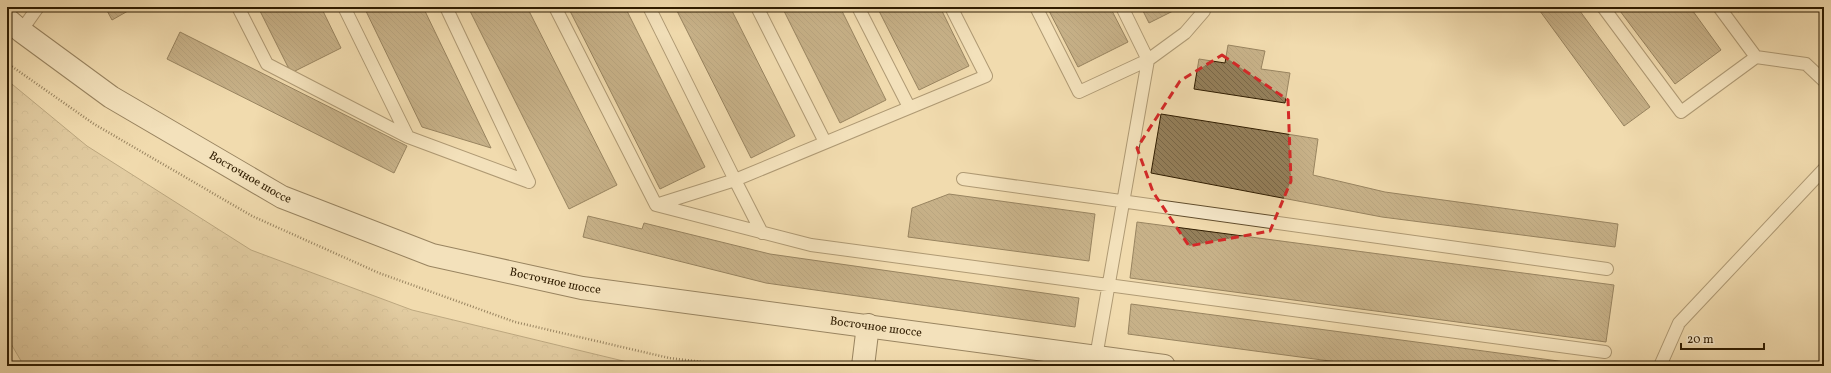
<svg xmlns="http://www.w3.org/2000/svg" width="1831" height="373" font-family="Vollkorn,serif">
<defs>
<pattern id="forest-crowns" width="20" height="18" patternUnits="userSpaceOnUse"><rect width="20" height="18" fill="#d0bb90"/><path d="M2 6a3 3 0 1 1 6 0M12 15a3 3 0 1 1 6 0" fill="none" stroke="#b3a07a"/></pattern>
<pattern id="building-back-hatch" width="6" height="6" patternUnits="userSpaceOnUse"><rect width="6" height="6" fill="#947f5a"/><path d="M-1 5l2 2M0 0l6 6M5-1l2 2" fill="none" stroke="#796748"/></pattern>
</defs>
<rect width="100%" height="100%" fill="#f1dbae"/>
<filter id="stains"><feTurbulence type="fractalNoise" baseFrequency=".005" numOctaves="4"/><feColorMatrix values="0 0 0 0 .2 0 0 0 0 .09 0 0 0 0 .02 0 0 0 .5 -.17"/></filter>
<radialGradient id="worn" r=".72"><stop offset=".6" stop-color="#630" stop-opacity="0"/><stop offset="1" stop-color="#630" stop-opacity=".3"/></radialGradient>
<path fill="url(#forest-crowns)" stroke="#806c48" d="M 7,80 L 87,146 L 251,250 L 412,310 L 644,366 L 24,366 L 7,337 Z"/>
<path fill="url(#building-back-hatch)" stroke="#2f1c00" d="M 105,7 L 135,7 L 112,20 Z
M 258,7 L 321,7 L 341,48 L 291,73 Z
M 364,7 L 423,7 L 491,148 L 422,127 Z
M 468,7 L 527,7 L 617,185 L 569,209 Z
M 568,7 L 625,7 L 705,167 L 660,189 Z
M 675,7 L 730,7 L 795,136 L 751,158 Z
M 782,7 L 840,7 L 886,100 L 840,123 Z
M 877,7 L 940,7 L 969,66 L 919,90 Z
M 1047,7 L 1110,7 L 1128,42 L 1078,67 Z
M 1141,7 L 1181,7 L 1149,23 Z
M 1537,7 L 1577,7 L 1650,107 L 1624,126 Z
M 1617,7 L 1690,7 L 1721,50 L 1675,84 Z
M 1734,7 L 1745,7 L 1738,12 Z
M 180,32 L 407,146 L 394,173 L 167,59 Z
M 1228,45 L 1265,51 L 1261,69 L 1290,73 L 1285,103 L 1194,89 L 1199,59 L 1225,63 Z
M 1161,114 L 1318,139 L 1313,175 L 1385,192 L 1618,224 L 1615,247 L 1382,217 L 1151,173 Z
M 949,194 L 1095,214 L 1089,261 L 908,237 L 912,208 Z
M 588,216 L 642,229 L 644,223 L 770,254 L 1079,298 L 1075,327 L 766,283 L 583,237 Z
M 1137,222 L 1614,285 L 1606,342 L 1130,278 Z
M 1131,304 L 1596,366 L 1367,366 L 1128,334 Z"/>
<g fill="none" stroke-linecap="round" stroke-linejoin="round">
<defs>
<path id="lane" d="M 238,7 L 267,64 L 408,137
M 344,7 L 408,137 L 529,182
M 446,7 L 529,182
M 555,7 L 656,205 L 811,245 L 1605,352
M 649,7 L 735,180 L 656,205
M 757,7 L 825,142
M 858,7 L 909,107
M 1036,7 L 1079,92 L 1148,60 L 1185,33 L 1204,11 L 1204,7
M 1603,7 L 1681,112 L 1756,57 L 1806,64 L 1824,81
M 1719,7 L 1756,57
M 21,31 L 38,7
M 963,179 L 1607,269
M 762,233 L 735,180 L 986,76 L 951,7
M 1096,357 L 1148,60 L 1122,7
M 1660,366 L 1679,323 L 1824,169"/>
<g id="secondary">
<path id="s1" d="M 7,19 L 21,31 L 111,97 L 282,197 L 432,255 L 582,288 L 1164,366"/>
<path d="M 863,366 L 868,325"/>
</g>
</defs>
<use href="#lane" stroke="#604c2c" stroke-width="14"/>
<use href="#secondary" stroke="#2f1c00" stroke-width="24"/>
<path stroke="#2f1c00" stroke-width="2.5" stroke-dasharray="1 2" stroke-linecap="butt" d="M 7,63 L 94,124 L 252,216 L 379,273 L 515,322 L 669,358 L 737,366"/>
<use href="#lane" stroke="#f6e8ca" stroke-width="12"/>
<use href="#secondary" stroke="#f6e8ca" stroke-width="22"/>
</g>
<path d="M0 0H1831V373H0ZM 1222,55 L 1288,100 L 1291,181 L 1270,231 L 1189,246 L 1153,192 L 1137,148 L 1180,81 Z" fill="#f1dbae" fill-opacity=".55" fill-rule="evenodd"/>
<path fill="none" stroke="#d62828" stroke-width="3" stroke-dasharray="8 5" stroke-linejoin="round" d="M 1222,55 L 1288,100 L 1291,181 L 1270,231 L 1189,246 L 1153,192 L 1137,148 L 1180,81 Z"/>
<g text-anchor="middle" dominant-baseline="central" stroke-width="3" stroke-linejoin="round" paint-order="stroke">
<g font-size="12" fill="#2f1c00" stroke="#f6e8ca">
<text stroke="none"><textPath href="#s1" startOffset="291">Восточное шоссе</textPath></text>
<text stroke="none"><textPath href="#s1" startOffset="615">Восточное шоссе</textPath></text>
<text stroke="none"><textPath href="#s1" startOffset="939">Восточное шоссе</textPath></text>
</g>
</g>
<rect width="1831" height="373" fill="none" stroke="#f1dbae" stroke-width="24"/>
<rect x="8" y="8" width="1815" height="357" fill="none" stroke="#2f1c00" stroke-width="2"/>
<rect x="12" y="12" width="1807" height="349" fill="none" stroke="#2f1c00"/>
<path d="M1681 343v6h83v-6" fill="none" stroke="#2f1c00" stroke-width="2"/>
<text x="1687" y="343" font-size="12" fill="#2f1c00" stroke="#f6e8ca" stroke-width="3" paint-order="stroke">20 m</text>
<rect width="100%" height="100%" filter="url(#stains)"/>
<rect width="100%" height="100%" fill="url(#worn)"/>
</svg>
